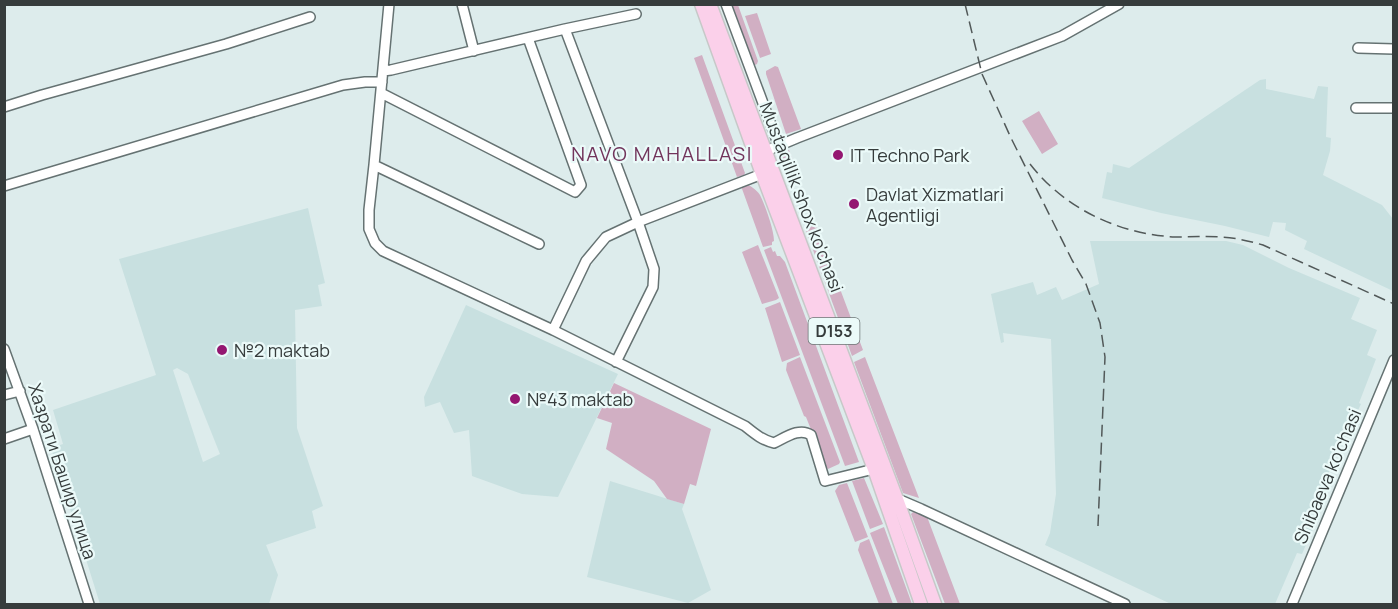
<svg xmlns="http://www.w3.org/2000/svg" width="1398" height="609" font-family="Manrope,sans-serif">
<rect width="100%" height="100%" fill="#ddecec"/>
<path fill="#c8e0e0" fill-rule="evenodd" d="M 1266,79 L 1266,89 L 1314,99 L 1318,86 L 1328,87 L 1326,137 L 1331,138 L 1330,151 L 1323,175 L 1382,205 L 1393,219 L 1393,291 L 1304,249 L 1307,241 L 1285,230 L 1286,223 L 1273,222 L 1269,237 L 1225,226 L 1161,213 L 1102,198 L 1107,172 L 1112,173 L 1113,164 L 1129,168 L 1260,80 Z
M 308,208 L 325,283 L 318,285 L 322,306 L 295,310 L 297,428 L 323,506 L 312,511 L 316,528 L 266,545 L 278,575 L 269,604 L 100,604 L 51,448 L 63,444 L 53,410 L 156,375 L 119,259 ZM 177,368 L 188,374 L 220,454 L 203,462 L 173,370 Z
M 1090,241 L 1226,241 L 1243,245 L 1289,268 L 1360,298 L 1351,319 L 1377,330 L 1367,355 L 1376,359 L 1359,403 L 1361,404 L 1334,460 L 1311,516 L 1316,522 L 1302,554 L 1297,553 L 1275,604 L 1171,604 L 1045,545 L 1050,533 L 1056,494 L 1051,339 L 1003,333 L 1004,342 L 1001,343 L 991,294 L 1033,282 L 1037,295 L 1056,287 L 1062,300 L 1099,284 Z
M 466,305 L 618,374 L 558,497 L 522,494 L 472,476 L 469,430 L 454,433 L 440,402 L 425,407 L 424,397 Z
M 610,481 L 684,504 L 682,509 L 711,590 L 688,603 L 587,577 Z"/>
<path fill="#d1afc3" d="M 730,5 L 738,5 L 758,61 L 757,64 L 753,66 Z
M 757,13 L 771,54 L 760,58 L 745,16 Z
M 702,55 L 745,173 L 744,175 L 737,177 L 694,58 Z
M 775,66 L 778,67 L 801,129 L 786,134 L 766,74 L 766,71 Z
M 1039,111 L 1058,144 L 1042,154 L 1022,121 Z
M 789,150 L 800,179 L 788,183 L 778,155 Z
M 744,184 C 750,185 756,189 760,195 C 765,205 774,230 774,241 L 772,242 L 772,245 L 763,247 L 741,186 Z
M 816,225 L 863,350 L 852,356 L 805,228 Z
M 758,245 L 779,298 L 776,300 L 762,304 L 742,252 Z
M 771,247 L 773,252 L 775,251 L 777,256 L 780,256 L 785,262 L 859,462 L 845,466 L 764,250 Z
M 780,302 L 800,355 L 782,362 L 765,308 Z
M 800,357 L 840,462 L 839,464 L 828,469 L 826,467 L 806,417 L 804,416 L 786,370 L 787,363 Z
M 865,357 L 919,498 L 903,493 L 854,362 Z
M 614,383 L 711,429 L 696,486 L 690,484 L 684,504 L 667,499 L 654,481 L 606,449 L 612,423 L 597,418 Z
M 864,478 L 883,524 L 870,529 L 852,481 Z
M 847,483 L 868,537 L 855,542 L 835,491 L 839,485 Z
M 913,512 L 926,514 L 960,604 L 945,604 L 911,514 Z
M 884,527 L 912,604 L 898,604 L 870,533 Z
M 869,539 L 893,604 L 879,604 L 858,550 L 860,543 Z"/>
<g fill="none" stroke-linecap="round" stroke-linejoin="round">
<defs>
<path id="minor" d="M 389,4 L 374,165 L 369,210 L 369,229 L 375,243 L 383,251 L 553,330 L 745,426 C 755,434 762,440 774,443 C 785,438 799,427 811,435 L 825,481 L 874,469
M 462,4 L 474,51
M 726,4 L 779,146
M 565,29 L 638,222 L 654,269 L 653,287 L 616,362
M 1358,48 L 1394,49
M 383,71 L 391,70 L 565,29 L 636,14
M 381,93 L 575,192 L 581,185 L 528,38
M 4,107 L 42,95 L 226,44 L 310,17
M 1356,108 L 1394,108
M 766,151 L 797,138 L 1062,36 L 1119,4
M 374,165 L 539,244
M 4,186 L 343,85 L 365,82 L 382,82
M 553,330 L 586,261 L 606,237 L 638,222 L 762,174
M 4,349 L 33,429 L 89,604
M 4,395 L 20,391
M 4,439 L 33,429
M 893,497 L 921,509 L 1125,604
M 1292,604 L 1394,360"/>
<path id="major" d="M 701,4 L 762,174 L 874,469 L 921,604
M 710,4 L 897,499 L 935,604"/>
</defs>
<use href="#minor" stroke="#657272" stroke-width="12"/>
<use href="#major" stroke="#c7c8c8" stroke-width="15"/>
<use href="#minor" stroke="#fff" stroke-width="9"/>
<use href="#major" stroke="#fbd0ea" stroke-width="12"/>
<path stroke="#525959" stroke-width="1.5" stroke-dasharray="12 6" stroke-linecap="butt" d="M 965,4 L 982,74 L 1011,138 L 1072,260 L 1086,284 L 1100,323 L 1105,357 L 1098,526
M 1030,164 C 1065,209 1119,234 1175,237 C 1191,237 1206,236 1222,237 C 1236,238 1249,241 1263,245 L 1394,304"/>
</g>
<g fill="#941771" stroke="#ebfaf9" stroke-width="2">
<circle cx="838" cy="155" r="6"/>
<circle cx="854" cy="204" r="6"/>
<circle cx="222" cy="350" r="6"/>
<circle cx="515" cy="399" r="6"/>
</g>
<g text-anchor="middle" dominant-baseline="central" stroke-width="4.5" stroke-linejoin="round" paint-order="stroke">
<rect fill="#ebfaf9" stroke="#6c7575" stroke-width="1.5" x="808.5" y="318" width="51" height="26" rx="4.5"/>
<g font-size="16" font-weight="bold" fill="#363c3c">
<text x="834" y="331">D153</text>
</g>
<g font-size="18" fill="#363c3c" stroke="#ebfaf9" text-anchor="start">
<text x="850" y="155">IT Techno Park</text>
<text x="866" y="194">Davlat Xizmatlari<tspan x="866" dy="21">Agentligi</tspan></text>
<text x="234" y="350">№2 maktab</text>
<text x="527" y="399">№43 maktab</text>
</g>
<g font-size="18" fill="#363c3c" stroke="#ebfaf9">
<text transform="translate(802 197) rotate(69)">Mustaqillik shox ko'chasi</text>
<text transform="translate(63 471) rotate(72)">Хазрати Башир улица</text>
<text transform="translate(1327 476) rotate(-67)">Shibaeva ko'chasi</text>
</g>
<g font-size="20" letter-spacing="1.5" fill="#72355c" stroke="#ebfaf9">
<text x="662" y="153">NAVO MAHALLASI</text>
</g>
</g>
<rect width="1398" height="609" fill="none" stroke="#363c3c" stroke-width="12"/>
</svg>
